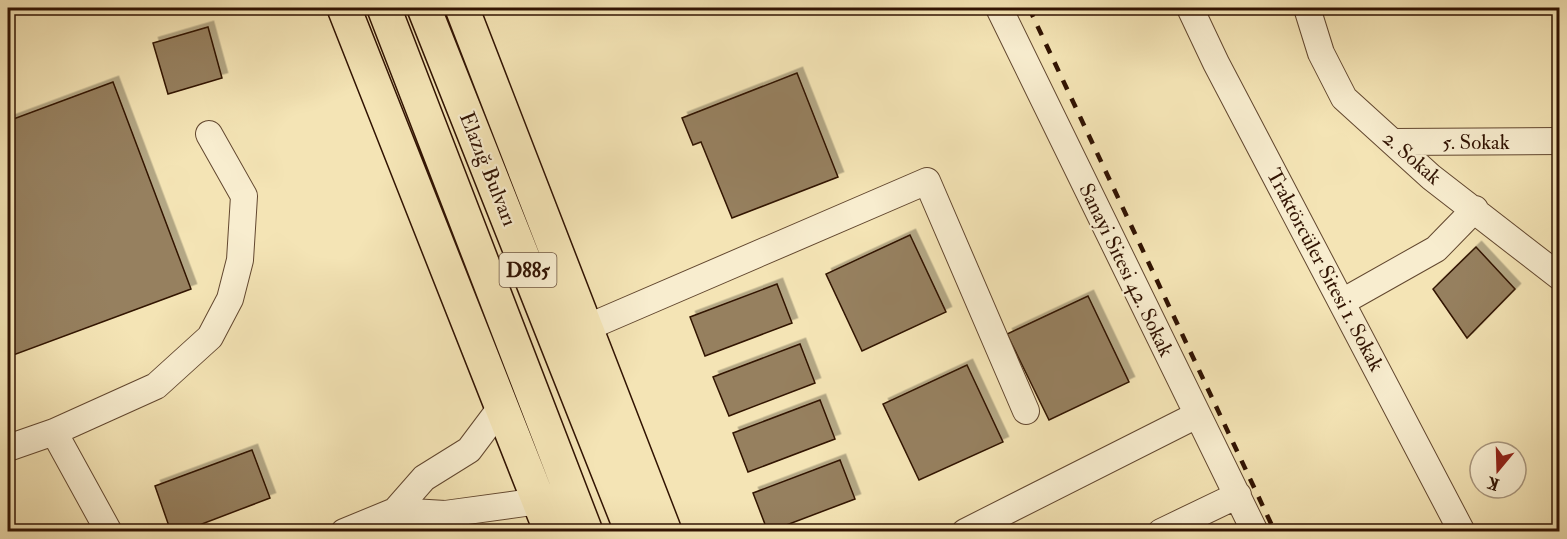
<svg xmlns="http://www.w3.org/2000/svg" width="1567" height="539" font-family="'IM FELL Double Pica',serif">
<defs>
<filter id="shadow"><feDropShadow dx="5.5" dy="-5.5" stdDeviation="0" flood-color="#0004"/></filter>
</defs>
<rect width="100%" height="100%" fill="#f4e4b5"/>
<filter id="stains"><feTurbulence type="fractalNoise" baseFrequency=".00333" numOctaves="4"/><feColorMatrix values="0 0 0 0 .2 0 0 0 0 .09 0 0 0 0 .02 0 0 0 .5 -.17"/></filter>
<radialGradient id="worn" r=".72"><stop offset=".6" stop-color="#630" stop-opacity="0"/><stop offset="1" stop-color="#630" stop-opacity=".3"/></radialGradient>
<path fill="#96805f" stroke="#311302" stroke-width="1.5" filter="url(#shadow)" d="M 863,8 L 896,8 L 881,11 Z
M 208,27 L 222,78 L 168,94 L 153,43 Z
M 797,73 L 838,177 L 732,218 L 701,142 L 693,145 L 682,118 Z
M 113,82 L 191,289 L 8,357 L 8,121 Z
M 910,235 L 946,312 L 862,351 L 826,274 Z
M 1476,247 L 1515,289 L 1467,338 L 1433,289 Z
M 777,284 L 792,323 L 705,356 L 690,317 Z
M 1088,296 L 1129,382 L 1049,420 L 1007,334 Z
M 800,344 L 815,383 L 729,416 L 713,377 Z
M 967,365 L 1003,442 L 919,480 L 883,404 Z
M 820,400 L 835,439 L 748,472 L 733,433 Z
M 252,450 L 270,498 L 181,532 L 171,532 L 155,486 Z
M 840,460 L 855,499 L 768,532 L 753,493 Z"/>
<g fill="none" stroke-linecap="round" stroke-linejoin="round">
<defs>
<path id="minor" d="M 999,8 L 1255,532
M 1190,8 L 1216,63 L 1462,532
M 1307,8 L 1321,53 L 1344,98 L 1431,177 L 1560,277
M 1393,142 L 1560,141
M 1342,302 L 1436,249 L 1475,209
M 586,328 L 927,181 L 1026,411
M 54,432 L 109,532
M 8,448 L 54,432 L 156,386 L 210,337 L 230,299 L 240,260 L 244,196 L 209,134
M 395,511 L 424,478 L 469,450 L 502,406
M 344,532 L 395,511 L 445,514 L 539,501
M 965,532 L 1197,415
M 1161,532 L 1238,495"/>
<path id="highway" d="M 344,8 L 551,532
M 384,8 L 586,532
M 424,8 L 632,532
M 462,8 L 665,532"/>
</defs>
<use href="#minor" stroke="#62472f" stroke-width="28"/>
<use href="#highway" stroke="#311302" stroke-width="36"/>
<use href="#minor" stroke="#f8edcf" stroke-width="26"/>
<use href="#highway" stroke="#f4e4b5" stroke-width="33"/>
<path stroke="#311302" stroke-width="4.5" stroke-dasharray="10 10" stroke-linecap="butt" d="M 1029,8 L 1275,532"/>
</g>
<g text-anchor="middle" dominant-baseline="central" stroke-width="4.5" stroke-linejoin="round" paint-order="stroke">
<rect fill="#f8edcf" stroke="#6d5440" stroke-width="1.5" x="499.5" y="253" width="57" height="34" rx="4.5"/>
<g font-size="20" font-weight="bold" fill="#311302">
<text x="528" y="270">D885</text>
</g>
<g font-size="21" fill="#311302" stroke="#f8edcf">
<text x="1476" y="142">5. Sokak</text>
<text transform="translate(1412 158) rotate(41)">2. Sokak</text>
<text transform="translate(488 169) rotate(68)">Elazığ Bulvarı</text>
<text transform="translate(1126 270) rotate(64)">Sanayi Sitesi 42. Sokak</text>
<text transform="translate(1325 270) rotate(62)">Traktörcüler Sitesi 1. Sokak</text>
</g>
</g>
<rect width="1567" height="539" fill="none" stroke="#f4e4b5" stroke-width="30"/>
<rect x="9" y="9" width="1549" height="521" fill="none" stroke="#311302" stroke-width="3"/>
<rect x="15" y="15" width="1537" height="509" fill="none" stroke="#311302" stroke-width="1.5"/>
<g transform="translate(1498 470) rotate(199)"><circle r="28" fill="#f8edcf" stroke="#a8967d" stroke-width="1.5"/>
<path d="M0-4.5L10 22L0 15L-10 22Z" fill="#8f2418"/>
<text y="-9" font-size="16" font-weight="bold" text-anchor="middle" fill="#311302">K</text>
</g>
<rect width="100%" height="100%" filter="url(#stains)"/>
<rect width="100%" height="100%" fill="url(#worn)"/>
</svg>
